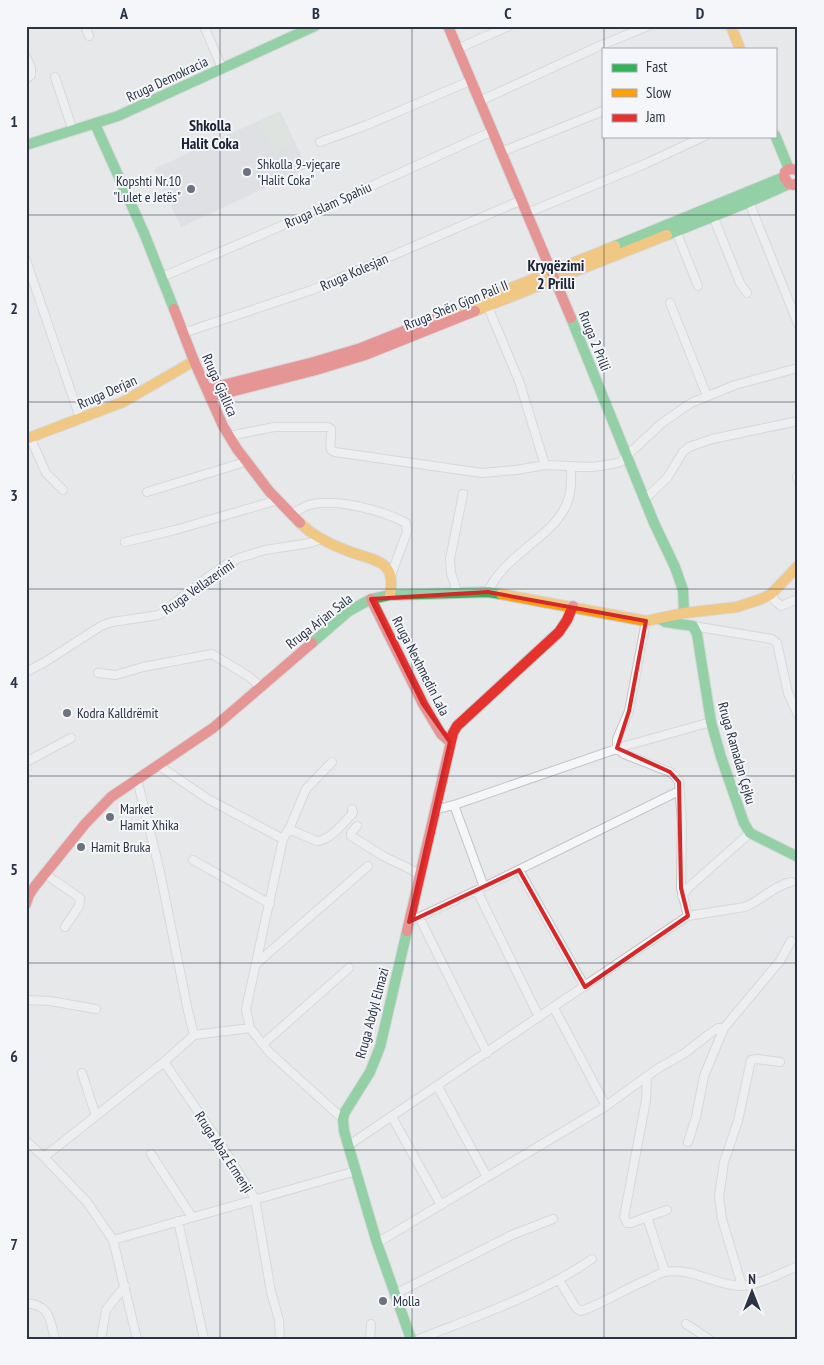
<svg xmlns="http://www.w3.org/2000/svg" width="824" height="1365" font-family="'PT Sans Narrow',sans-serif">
<rect width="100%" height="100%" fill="#e6e8ea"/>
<path fill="#d4d7dd" d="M 280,111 L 307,168 L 181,227 L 154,169 Z"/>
<path fill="#d6ded6" d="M 279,113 L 284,124 L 263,134 L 258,123 Z
M 285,125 L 293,144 L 275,153 L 266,134 Z"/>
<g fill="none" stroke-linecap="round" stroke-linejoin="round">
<defs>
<path id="street" d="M 85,26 L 89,36
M 204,26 L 222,68
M 457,49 L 509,26
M 26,57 L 31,68 L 31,75 L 26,79
M 55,77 L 73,131
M 480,101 L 597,47 L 648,26
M 320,142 L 367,125 L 470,81
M 501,152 L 603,111
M 749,202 L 798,324
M 527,213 L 645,164 L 705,136
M 713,216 L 740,283 L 747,293
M 676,231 L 698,286
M 26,260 L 80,418
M 162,277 L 316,211 L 493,131
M 670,303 L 707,396
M 488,307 L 519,381 L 545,465
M 183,333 L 312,290 L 522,200
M 229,436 L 274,427 L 328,427 L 331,429 C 332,436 329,444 331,450 L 335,452 L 482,473 L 516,470 L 545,465 L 592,467 L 613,464 L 620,462 L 662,423 L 691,403 L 735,385 L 798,368
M 30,437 L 46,473 L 63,490
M 797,477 L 798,480
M 147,492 L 245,462
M 644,500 L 667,478 L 683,452 L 689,447 L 712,439 L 798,421
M 291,514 C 297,511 303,507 309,505 C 336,498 382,510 406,523 L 407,532 L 391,575
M 125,542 L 175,530 L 278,500
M 457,592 L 451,573 L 450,559 L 463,494
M 488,592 C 504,553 560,535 569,497 C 572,487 571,476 571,466
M 771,594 L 775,601 L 781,606 L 798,599
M 646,621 L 629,711 L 617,739 L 617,748 L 624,754 L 670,772 L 675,776 L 679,782 L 682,824 L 681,888 L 688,916
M 693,626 L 772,639 L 777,643 L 788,693 L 798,715
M 26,672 L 45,662 L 101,626 L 112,622 L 159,615 L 208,577 L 225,565 L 239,558 L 265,550 L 310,543 L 322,539
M 98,673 L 116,675 L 143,667 L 212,654 L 248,676 L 261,687
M 26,762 L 71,738
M 332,762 L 306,789 L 290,827 L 283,839 L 246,1009 L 250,1028 L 269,1052 L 343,1119
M 158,765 L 208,799 L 283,839
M 137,779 L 160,872 L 188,1011 L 194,1035
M 454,805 L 484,887
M 435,810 L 457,804 L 625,746 L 711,722
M 357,826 L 351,833 L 351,836 L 383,856 L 420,874
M 287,832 L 293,831 L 317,841 C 331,840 344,822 353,813 L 352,809
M 193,860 L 270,904
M 519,870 L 585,987
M 45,874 L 80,898 L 79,906 L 65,927
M 477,891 L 539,1017
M 682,896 L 689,887 L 750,833
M 419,917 L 487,1053
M 409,922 L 488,885 L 679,791
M 257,963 L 368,866
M 26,1000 L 50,1001 L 96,1009
M 554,1008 L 606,1106
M 263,1044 L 349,968
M 164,1062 L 222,1146 L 255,1199 L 271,1292 L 279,1320 L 280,1339
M 82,1073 L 96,1116
M 647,1077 L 646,1100 L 624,1217 L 627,1223 L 631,1223 L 647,1217 L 665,1272
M 438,1087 L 487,1177
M 392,1117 L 441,1205
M 26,1141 L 44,1157 L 87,1202 L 113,1240 L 137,1339
M 688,1142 L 696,1117 L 704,1076 L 724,1028 L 780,961 L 791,941
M 349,1145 L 688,916 L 745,907 C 762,900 773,886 791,882
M 151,1154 L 192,1217
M 44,1157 L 164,1062 L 194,1035 L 250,1028
M 647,1217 L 667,1210
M 178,1221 L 204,1339
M 113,1240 L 356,1171
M 377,1243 L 606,1106 L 657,1069 L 685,1053 L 708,1035 L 718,1028 L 724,1028
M 559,1280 L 576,1308 L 581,1311 C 604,1303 625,1289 647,1280 C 653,1277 659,1273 665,1272 C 691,1267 715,1285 740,1286 C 757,1286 781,1273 798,1266
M 742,1286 L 722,1219 L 719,1197 L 724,1162 L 738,1121 L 751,1060 L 757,1059 L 780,1062
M 395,1294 L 512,1235 L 553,1219
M 26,1303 C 51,1306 49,1318 55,1339
M 686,1324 L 709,1339
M 101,1339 L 106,1310 L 125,1286
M 370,1339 L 371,1324
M 419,1339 C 477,1316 540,1295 592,1259"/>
<path id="fast" d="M 95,124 L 144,233 L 174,309
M 775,135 L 789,169
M 26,145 L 118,116 L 315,26
M 667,235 L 749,202 L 789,184
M 615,246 L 784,177
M 571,318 L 654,523 L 675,567 L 683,590 L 684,613
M 660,619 L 665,622 L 693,626 L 697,634 L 711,722 L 721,757 L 744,823 L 750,833 L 798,857
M 312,643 L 349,611 L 371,599 L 390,595 L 488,592 L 501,594
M 407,931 L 380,1047 L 370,1072 L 345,1112 L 343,1119 L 344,1131 L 377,1243 L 411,1339"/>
<path id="slow" d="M 731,26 L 740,49
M 475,311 L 667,235
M 434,319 L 615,246
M 26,439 L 123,402 L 194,361
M 300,523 C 313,536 332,545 348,551 C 374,561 397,559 390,595
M 501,594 L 646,621 L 684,613 L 737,607 L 761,599 L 771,594 L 798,566"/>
<path id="jam" d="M 448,26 L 571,318
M 798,170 L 789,169 L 785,172 L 784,177 L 789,184 L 793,185 L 798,183
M 174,309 L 194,361 L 223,426 L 237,449 L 269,491 L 300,523
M 207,389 L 314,362 L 361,348 L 434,319
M 211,397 L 316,370 L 365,355 L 475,311
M 371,599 L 423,704 L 441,734 L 450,742
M 26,904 L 29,895 L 35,886 L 85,824 L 111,797 L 213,728 L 312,643
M 407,931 L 453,733 L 457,726 L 559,632 L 567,620 L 573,606"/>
</defs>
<use href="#street" stroke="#c4c6c8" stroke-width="10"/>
<use href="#fast" stroke="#c4c6c8" stroke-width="12"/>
<use href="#slow" stroke="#c4c6c8" stroke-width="12"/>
<use href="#jam" stroke="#c4c6c8" stroke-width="12"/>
<use href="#street" stroke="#f5f6f7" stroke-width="8"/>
<use href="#fast" stroke="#30b455" stroke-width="10"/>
<use href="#slow" stroke="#ff9f0a" stroke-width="10"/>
<use href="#jam" stroke="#e5322d" stroke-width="10"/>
</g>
<path d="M0 0H824V1365H0ZM 488,592 L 646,621 L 629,711 L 617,748 L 670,772 L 679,782 L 681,888 L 688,916 L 585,987 L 519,870 L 409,922 L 450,742 L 423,704 L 371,599 Z" fill="#e6e8ea" fill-opacity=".55" fill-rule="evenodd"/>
<path fill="none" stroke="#d62828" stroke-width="4" stroke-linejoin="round" d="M 488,592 L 646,621 L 629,711 L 617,748 L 670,772 L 679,782 L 681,888 L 688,916 L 585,987 L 519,870 L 409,922 L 450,742 L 423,704 L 371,599 Z"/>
<path fill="none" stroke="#2b3445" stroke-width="1" stroke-opacity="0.55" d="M 220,26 L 220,1339M 412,26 L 412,1339M 604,26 L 604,49M 604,136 L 604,1339M 26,215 L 798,215M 26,402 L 798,402M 26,589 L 798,589M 26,776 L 798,776M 26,963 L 798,963M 26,1150 L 798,1150"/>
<g fill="#6c737f" stroke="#f4f6f9" stroke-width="2">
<circle cx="247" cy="172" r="5"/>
<circle cx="191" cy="189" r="5"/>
<circle cx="67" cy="713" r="5"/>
<circle cx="110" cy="817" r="5"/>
<circle cx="81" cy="847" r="5"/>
<circle cx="383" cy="1301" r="5"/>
</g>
<g text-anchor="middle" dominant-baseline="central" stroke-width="4" stroke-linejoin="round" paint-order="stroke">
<g font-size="14" fill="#2b3445" stroke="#f4f6f9">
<text transform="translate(167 79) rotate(-25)">Rruga Demokracia</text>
<text transform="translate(328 205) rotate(-24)">Rruga Islam Spahiu</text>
<text transform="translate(354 272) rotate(-24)">Rruga Kolesjan</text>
<text transform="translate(456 305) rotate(-22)">Rruga Shën Gjon Pali II</text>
<text transform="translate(595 341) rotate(68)">Rruga 2 Prilli</text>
<text transform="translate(220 385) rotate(66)">Rruga Gjallica</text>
<text transform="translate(107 392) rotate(-24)">Rruga Derjan</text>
<text transform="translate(198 587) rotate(-35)">Rruga Vellazerimi</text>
<text transform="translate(319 621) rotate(-38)">Rruga Arjan Sala</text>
<text transform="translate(421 666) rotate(63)">Rruga Nexhmedin Lala</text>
<text transform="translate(737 753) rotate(74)">Rruga Ramadan Çejku</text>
<text transform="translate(372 1013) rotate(-75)">Rruga Abdyl Elmazi</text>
<text transform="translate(224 1152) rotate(57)">Rruga Abaz Ermenji</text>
</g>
<g font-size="14" fill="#2b3445" stroke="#f4f6f9" text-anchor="start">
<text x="257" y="164">Shkolla 9-vjeçare<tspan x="257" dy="16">"Halit Coka"</tspan></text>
<text x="181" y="181" text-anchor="end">Kopshti Nr.10<tspan x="181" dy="16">"Lulet e Jetës"</tspan></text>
<text x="77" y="713">Kodra Kalldrëmit</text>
<text x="120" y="809">Market<tspan x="120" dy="16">Hamit Xhika</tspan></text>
<text x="91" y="847">Hamit Bruka</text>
<text x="393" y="1301">Molla</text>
</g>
<g font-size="16" font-weight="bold" fill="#1d2536" stroke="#f4f6f9">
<text x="210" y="125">Shkolla<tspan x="210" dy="18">Halit Coka</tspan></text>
<text x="556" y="265">Kryqëzimi<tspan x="556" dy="18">2 Prilli</tspan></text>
</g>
</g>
<rect width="824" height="1365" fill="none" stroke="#f4f6f9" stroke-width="55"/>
<rect x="602" y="48" width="175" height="90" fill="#f4f6f9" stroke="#a4a8b1"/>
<rect x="612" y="64" width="25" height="8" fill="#30b455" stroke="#a4a8b1"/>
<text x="646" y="72" font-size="15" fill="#2b3445">Fast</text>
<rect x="612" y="89" width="25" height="8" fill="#ff9f0a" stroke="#a4a8b1"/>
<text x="646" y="98" font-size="15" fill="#2b3445">Slow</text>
<rect x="612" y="114" width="25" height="8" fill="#e5322d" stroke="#a4a8b1"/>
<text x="646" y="122" font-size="15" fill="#2b3445">Jam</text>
<g transform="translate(752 1292)" stroke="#f4f6f9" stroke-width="4" paint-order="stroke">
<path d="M0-4L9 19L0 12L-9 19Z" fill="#2b3445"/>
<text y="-8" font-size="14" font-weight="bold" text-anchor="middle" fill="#2b3445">N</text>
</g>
<rect x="28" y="28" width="768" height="1310" fill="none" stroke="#2b3445" stroke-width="2"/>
<g font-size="16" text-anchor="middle" font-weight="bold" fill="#2b3445">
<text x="124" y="19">A</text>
<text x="316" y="19">B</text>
<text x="508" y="19">C</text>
<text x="700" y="19">D</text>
<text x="14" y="127">1</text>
<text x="14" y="314">2</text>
<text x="14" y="501">3</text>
<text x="14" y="688">4</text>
<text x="14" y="875">5</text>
<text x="14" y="1062">6</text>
<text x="14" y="1250">7</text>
</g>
</svg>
